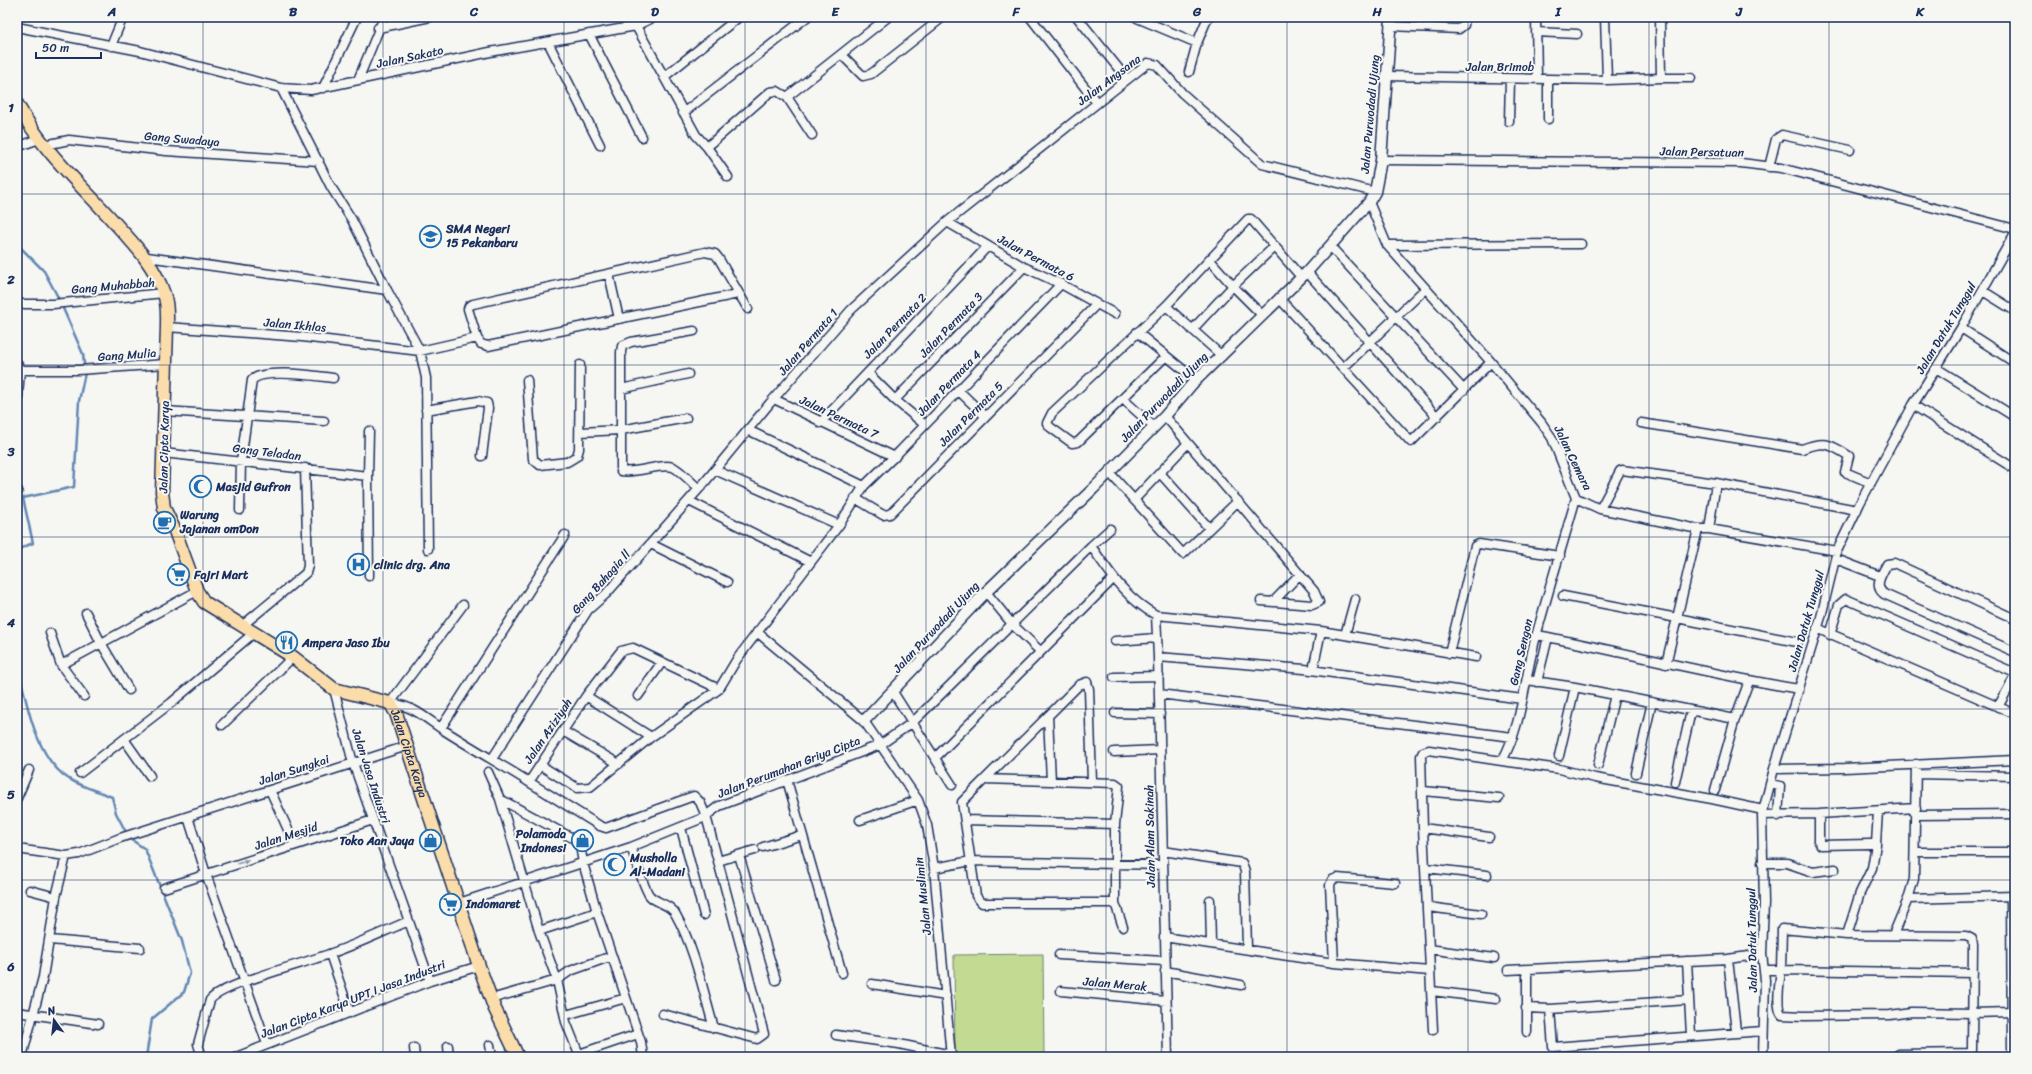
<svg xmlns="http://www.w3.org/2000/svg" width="2032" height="1074" font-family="Sriracha,sans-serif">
<rect width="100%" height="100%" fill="#f6f6f2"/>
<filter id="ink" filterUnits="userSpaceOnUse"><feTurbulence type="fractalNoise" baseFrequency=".025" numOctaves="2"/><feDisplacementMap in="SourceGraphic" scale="8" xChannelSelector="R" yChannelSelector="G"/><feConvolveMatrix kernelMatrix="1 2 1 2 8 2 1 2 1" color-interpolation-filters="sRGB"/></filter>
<g filter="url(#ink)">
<path fill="#c2da91" stroke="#6e8478" d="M 1043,954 L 1044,1057 L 955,1057 L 954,955 Z"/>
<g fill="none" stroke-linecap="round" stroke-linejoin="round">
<path stroke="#6287b3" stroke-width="2.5" d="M 17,244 L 44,271 L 60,301
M 17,550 L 33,543 L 23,498 L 74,487 L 79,401 L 85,373 L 83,354 L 62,306
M 17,662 C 26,699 34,757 69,779 C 82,787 98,791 112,797 L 116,813 L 127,834
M 129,838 L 145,849 L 182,941 L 190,973 L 184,992 L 152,1019 L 146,1057"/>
<defs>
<path id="minor" d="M 1030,17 L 1097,103
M 1077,17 L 1127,79
M 1536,17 L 1537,79
M 1605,17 L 1607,80
M 1137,18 L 1197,43 L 1208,17
M 636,26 L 654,17
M 1390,26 L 1459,29 L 1464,25 L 1465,17
M 17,27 L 140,51 L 281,88 L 311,90 L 490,52 L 636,26 L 696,135 L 707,147 L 728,177
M 378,28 L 430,17
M 1536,32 L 1577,34
M 589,34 L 642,137
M 548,42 L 600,145
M 111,46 L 123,17
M 842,55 L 863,76 L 871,74 L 943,17
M 1189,72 L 1197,43
M 1386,76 L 1607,80 L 1661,78 L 1660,17
M 664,77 L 739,17
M 1661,78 L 1691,78
M 1548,79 L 1548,119
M 358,80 L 384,17
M 281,88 L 331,187 L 352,220 L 387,290
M 323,88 L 357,17
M 787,97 L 812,135
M 683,113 L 807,17
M 1509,121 L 1510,79
M 45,145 L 69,140 L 166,151 L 319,161
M 17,147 L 39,139
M 707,147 L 770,92 L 777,91 L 787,97 L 888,17
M 1381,160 L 1741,163 L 1781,168 L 2015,229
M 1769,167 L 1776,139 L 1782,135 L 1850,150
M 1369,202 L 1387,245 L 1491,362 L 1541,422 L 1552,438 L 1576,498 L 1600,509 L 1698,529 L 1709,529 L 1837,551
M 947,222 L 1024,267 L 1061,284 L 1115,314
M 1387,245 L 1581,244
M 1330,246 L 1464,390
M 147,257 L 387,290 L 420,351 L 426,378 L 428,549
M 1209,259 L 1233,286 L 1262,315
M 1307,272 L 1437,417
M 609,274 L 619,319
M 1983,291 L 2015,311
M 1279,298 L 1411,442 L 1491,362
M 17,304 L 53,304 L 164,293
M 1166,306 L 1222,356
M 167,327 L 302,337 L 420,351 L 477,338 L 481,344 L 488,346 L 738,294
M 1961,328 L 2015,363
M 1192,330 L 1233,286 L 1275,246
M 694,331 L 631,342 L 622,346 L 621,352 L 621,471 C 638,474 659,463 673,467 C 680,470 693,484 699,489
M 1137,332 L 1197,381
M 477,338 L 468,309 L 469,306 L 473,304 L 705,252 L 715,254 L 719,259 L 748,309
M 1166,356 L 1078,442 L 1072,443 L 1050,427 L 1047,423 L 1052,413 L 1166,306 L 1248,219 L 1251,219 L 1301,277
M 17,363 L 20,370 L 17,408
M 1343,368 L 1425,289
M 1936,368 L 2015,417
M 20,370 L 78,370 L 166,364
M 868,373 L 895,400 L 925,425
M 527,380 L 533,459 L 540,465 L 567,462 L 577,456 L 579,449 L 580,365
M 621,389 L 688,374
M 958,390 L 985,416
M 774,399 L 895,457
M 1123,399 L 1154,427
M 895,400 L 1024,267
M 1913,405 L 2015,469
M 426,410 L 478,401 L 487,403 L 488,408 L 482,456
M 164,411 L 324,421
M 1165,416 L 1314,591 L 1319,602 L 1312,605 L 1261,601
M 820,423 L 988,246
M 1641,423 L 1802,449 C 1825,440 1830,444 1849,456 L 1845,472 L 1871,483
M 748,430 L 864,486
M 580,432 L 621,430 L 686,418
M 163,453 L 368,476 L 369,576
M 715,470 L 839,525
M 1109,472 L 1183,554 L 1238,501
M 1160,473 L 1209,528
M 368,476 L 369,431
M 17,489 L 18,491
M 855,498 L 883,515 L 890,514 L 1097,304
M 1134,500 L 1188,443
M 689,501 L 811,562
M 1600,509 L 1620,471 L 1622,470 L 1716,483 L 1857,510
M 240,510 L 241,461 L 252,380 C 264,368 316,376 333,378
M 1698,529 L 1677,618 L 1797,642
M 1709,529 L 1716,483
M 651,544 L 727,582
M 1091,546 C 1110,573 1125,598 1156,615 L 1321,631 L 1476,657
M 1836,559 L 1880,576
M 986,592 L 1012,624 L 1040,651
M 1563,596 L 1677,618 L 1666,664
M 1273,602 L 1300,574
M 463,605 L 390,703 C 413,706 423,716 442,729 C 470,747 500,764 529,782 L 586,696 L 621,651 L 633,648 L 719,689
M 86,613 L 101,643 L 129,690
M 1156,615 L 1158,657 L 1168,1057
M 2015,619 L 1894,563 L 1887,564 C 1882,574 1873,586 1884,594 L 2015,652
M 243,625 L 306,573 L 308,566 L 305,468
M 1817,628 L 2015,714
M 757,632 L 864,721 L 918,800 L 927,825 L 934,868 L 951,1057
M 50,633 L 61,665 L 84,696
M 1345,635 L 1355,599
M 1537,635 C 1625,652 1711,675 1799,689
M 1830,635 L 1839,605 L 1846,599 L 2015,673
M 1115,641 L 1157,638
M 1449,653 L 1475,546 L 1479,544 L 1560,556
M 1158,657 L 1304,669 L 1522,699
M 61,665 L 197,591
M 1313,670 L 1321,631
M 1114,677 L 1159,676
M 1527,680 L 1575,687 L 1735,719
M 1537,682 L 1548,637
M 334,689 L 353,763 L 430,981
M 893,692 L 952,785
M 1159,694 L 1513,737
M 586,696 L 651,737
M 638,696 L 662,662
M 1998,707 L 2015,676
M 1115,713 L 1160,714
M 1048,716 L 1051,781
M 222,725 L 293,657
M 441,728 L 565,535
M 563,731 L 619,764
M 124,739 L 150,776
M 1114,752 L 1160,750
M 1559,756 L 1575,687
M 935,758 L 1114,578
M 492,759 L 588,610 L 606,594 L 705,482 L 770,403 L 851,310 L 947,222 L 1148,63 L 1157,65 L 1182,93 L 1262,164 L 1375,192
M 1502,761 L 1559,769 L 1595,778 L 1712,799 L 1763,810
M 540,765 L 577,788 L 590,787 L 651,737 L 719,689 L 737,659 L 839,525 L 864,486 L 899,452 L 1061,284
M 1598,765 L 1615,695
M 1774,769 L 1845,768 L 2015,760
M 488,772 L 500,799 L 576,840 L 580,845 L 583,863 L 597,912 L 641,1042 L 643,1057
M 80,773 L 171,703 L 255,632
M 1636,773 L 1652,702
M 1916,774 L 2015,776
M 985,779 L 1115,783 L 1119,786 L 1115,824 L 1115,903 L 1123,927
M 787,780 L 842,973
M 529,782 L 600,826 L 606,828 L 688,798 L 694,796 L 700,802 L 706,816 L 764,1034 L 757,1039 L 663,1014
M 1092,782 L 1089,689 L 1087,682 L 1079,685 L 962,802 L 976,896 L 982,903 L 1115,903
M 1675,782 L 1691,711
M 1770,784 L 1780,786 L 1778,816
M 270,790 L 295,845
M 1715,790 L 1735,719 L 1749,681
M 1423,791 L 1499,798
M 17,798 L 29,770
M 500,799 L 539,931 L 557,980 L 566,1022 L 580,1057
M 1819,814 L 1819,842 L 1821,845 L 1870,844 L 1876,844 L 1878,811
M 1762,815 L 1819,814 L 1916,808
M 1916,815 L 2015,814
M 188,817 L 206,874 L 267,1044
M 860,820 L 918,800
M 965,820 L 1115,824
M 681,828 L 704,915
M 1423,828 L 1489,837
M 631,847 C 635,857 644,890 650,896 C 658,904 671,904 676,915 C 695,949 703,991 714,1028
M 763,847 L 802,835
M 17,849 L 66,856 L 79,854 L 120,838 L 407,746
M 1163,851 L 1242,863 L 1245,871 L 1247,949
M 1915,852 L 2015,852
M 739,855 L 776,980
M 718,861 L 755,850
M 1762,863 L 1787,863 L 1813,872 L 1835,869
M 934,868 L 971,861 L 1163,865
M 1426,868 L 1487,875
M 164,888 L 373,820
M 2011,896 L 2012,1057
M 56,897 L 66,856
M 1908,899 L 2014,896
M 1210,900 L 1211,944
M 459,903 L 631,847 L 703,818 L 719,806 L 880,745 L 913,722 L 1091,546 L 1110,529
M 1428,907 L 1481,914
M 539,931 L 597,912
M 1847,935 L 1860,893 L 1872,868 L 1876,844
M 1893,935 L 1908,899 L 1914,879 L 1916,764
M 1164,937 L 1334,963 L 1430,971
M 50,940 L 140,948
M 1429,949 L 1494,958
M 330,954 L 350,1013
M 1059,955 L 1164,961
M 1728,959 L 1762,954
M 1687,961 L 1691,1035
M 1334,963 L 1330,885 L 1332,880 L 1337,878 L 1395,883
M 1508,970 L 1728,959 L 1736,1031
M 1527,970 L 1527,1032
M 1764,970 L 1781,970 C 1780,980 1775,1008 1782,1015 L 1804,1016 L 1890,1015 L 1912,1012 L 1973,1013 L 2011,1012
M 1165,971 L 1241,985
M 872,984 L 946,996
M 1061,991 L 1166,1001
M 1432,991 L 1496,999
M 491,999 L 557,980 L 570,971 L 612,956
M 1526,1008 L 1550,1009 L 1689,1000
M 1550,1009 L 1553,1047 L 1763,1031
M 17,1012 L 98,1024
M 566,1015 L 626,998
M 1433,1030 L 1423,828 L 1421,756 L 1423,752 L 1429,750 L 1502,761 C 1522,725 1524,683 1534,644 C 1547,595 1562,547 1576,498
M 836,1035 L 899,1044 L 951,1055
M 490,1045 L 492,1057
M 448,1046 L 449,1057
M 414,1048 L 415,1057
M 579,1054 L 638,1034
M 22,1057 L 43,977 L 56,897 L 30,890
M 202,1057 L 198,1044 L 210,1000 C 222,984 306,963 329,954 C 356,945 382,932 409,921
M 236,1057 L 430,981 L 479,966
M 1763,1057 L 1765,980 L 1762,954 L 1764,903 L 1762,815 L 1774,769 L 1821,617 L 1837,551 L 1860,503 L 1913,405 L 1961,328 L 2015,233
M 1895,1057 L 1899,1054 L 1970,1053 L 1972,1050 L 1973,944 L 1972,939 L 1966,936 L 1847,935 L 1782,929 L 1781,970 L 1973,973"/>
<path id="tertiary" d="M 864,721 L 986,592 L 1093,489 L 1165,416 L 1193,383 L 1307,272 L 1369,202 L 1375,192 L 1381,160 L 1391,17"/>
<g id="primary">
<path id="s1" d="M 17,104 C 41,149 80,184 114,222 C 134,244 154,264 164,294 C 168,304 167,316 167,327 L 162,492 L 164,508 L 175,531 L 197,591 L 204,602 L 293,657 L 334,689 L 390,703 L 396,713 L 479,966 L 494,1007 L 518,1057"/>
</g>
</defs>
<use href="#minor" stroke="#1b2f5e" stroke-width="11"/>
<use href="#tertiary" stroke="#1b2f5e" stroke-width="13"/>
<use href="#primary" stroke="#1b2f5e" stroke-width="15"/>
<use href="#minor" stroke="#f6f6f2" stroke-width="8"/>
<use href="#tertiary" stroke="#f6f6f2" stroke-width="10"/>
<use href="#primary" stroke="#fbddab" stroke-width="12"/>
</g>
<defs><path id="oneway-solid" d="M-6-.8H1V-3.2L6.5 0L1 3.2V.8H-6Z"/></defs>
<use fill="#8892a8" href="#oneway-solid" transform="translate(243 862) rotate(-18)"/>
</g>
<path fill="none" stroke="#1b2f5e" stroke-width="1" stroke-opacity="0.55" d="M 203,17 L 203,1057M 383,17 L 383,1057M 564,17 L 564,1057M 745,17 L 745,1057M 926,17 L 926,1057M 1106,17 L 1106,1057M 1287,17 L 1287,1057M 1468,17 L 1468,1057M 1649,17 L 1649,1057M 1829,17 L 1829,1057M 17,194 L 2015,194M 17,365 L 2015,365M 17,537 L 2015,537M 17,709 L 2015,709M 17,880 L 2015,880"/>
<defs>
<symbol id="school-ring" viewBox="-11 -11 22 22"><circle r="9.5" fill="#f6f6f2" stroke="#1f6fb2" stroke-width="1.5"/><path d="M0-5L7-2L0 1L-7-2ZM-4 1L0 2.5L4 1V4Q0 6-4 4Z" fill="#1f6fb2"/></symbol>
<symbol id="mosque-ring" viewBox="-11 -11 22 22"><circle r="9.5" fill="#f6f6f2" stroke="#1f6fb2" stroke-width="1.5"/><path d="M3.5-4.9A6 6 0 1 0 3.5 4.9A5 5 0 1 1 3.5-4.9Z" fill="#1f6fb2"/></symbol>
<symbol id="cafe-ring" viewBox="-11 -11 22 22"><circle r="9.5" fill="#f6f6f2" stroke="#1f6fb2" stroke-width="1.5"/><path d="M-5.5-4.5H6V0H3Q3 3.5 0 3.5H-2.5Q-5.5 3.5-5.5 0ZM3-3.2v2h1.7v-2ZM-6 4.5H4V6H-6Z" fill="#1f6fb2"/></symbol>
<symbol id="hospital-ring" viewBox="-11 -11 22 22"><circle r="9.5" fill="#f6f6f2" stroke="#1f6fb2" stroke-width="1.5"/><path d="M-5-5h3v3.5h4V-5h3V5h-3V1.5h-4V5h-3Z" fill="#1f6fb2"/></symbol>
<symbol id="supermarket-ring" viewBox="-11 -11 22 22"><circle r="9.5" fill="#f6f6f2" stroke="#1f6fb2" stroke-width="1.5"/><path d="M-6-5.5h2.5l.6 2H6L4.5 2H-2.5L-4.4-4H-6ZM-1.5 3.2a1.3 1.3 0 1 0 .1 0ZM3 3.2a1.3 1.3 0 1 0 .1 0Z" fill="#1f6fb2"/></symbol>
<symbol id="restaurant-ring" viewBox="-11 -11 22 22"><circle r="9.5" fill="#f6f6f2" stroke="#1f6fb2" stroke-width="1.5"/><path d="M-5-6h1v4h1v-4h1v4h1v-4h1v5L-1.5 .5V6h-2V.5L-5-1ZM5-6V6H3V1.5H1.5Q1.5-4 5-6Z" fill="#1f6fb2"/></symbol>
<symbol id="shop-ring" viewBox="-11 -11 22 22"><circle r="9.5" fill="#f6f6f2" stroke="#1f6fb2" stroke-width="1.5"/><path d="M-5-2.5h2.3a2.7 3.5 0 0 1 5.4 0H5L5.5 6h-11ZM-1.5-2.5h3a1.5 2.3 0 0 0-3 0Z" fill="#1f6fb2"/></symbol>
</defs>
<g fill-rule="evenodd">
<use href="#school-ring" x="418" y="224" width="25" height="25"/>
<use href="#mosque-ring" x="188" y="474" width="25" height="25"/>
<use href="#cafe-ring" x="152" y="510" width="25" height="25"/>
<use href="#hospital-ring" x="346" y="552" width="25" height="25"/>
<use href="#supermarket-ring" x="166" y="562" width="25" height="25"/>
<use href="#restaurant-ring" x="274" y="630" width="25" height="25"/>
<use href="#shop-ring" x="418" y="828" width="25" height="25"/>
<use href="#shop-ring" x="570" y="828" width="25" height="25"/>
<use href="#mosque-ring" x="602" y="852" width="25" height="25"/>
<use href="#supermarket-ring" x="438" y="892" width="25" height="25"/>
</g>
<g text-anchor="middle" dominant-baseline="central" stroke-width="4" stroke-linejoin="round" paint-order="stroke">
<g font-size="12" fill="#1b2f5e" stroke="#f6f6f2">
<text transform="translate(410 57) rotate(-12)">Jalan Sakato</text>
<text x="1500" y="67">Jalan Brimob</text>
<text transform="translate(1109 80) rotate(-37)">Jalan Angsana</text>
<text transform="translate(1370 114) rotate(-85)">Jalan Purwodadi Ujung</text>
<text transform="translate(182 139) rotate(5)">Gang Swadaya</text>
<text transform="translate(1702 152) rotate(1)">Jalan Persatuan</text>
<text transform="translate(1036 258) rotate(28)">Jalan Permata 6</text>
<text transform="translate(113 286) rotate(-5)">Gang Muhabbah</text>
<text transform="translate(295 325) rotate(5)">Jalan Ikhlas</text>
<text transform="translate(951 325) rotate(-46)">Jalan Permata 3</text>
<text transform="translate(895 326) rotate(-46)">Jalan Permata 2</text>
<text transform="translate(1946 328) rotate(-59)">Jalan Datuk Tunggul</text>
<text transform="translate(808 342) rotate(-49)">Jalan Permata 1</text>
<text transform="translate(127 355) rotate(-4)">Gang Mulia</text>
<text transform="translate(949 383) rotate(-46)">Jalan Permata 4</text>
<text transform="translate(1164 397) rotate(-46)">Jalan Purwodadi Ujung</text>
<text transform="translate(971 414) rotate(-45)">Jalan Permata 5</text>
<text transform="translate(839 417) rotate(25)">Jalan Permata 7</text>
<text transform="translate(164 447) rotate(-89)">Jalan Cipta Karya</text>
<text transform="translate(267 452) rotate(7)">Gang Teladan</text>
<text transform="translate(1573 458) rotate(64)">Jalan Cemara</text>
<text transform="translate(601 582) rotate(-48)">Gang Bahagia ll</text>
<text transform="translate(1806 621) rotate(-74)">Jalan Datuk Tunggul</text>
<text transform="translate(936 627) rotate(-47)">Jalan Purwodadi Ujung</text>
<text transform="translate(1521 652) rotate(-77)">Gang Sengon</text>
<text transform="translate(548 731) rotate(-56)">Jalan Aziziyah</text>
<text stroke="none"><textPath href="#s1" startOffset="827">Jalan Cipta Karya</textPath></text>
<text transform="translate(789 767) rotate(-21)">Jalan Perumahan Griya Cipta</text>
<text transform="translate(294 770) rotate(-18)">Jalan Sungkai</text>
<text transform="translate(371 776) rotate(72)">Jalan Jasa Industri</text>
<text transform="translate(286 836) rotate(-18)">Jalan Mesjid</text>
<text transform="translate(1150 836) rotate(-91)">Jalan Alam Sakinah</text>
<text transform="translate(923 896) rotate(-96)">Jalan Muslimin</text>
<text transform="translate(1752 940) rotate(-91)">Jalan Datuk Tunggul</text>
<text transform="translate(1115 984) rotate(5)">Jalan Merak</text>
<text transform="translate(353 999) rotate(-21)">Jalan Cipta Karya UPT I Jasa Industri</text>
</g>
<g font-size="12" font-weight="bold" fill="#1b2f5e" stroke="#f6f6f2" text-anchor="start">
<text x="446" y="229">SMA Negeri<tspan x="446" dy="14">15 Pekanbaru</tspan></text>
<text x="216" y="487">Masjid Gufron</text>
<text x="180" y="515">Warung<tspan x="180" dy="14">Jajanan omDon</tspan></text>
<text x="374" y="565">clinic drg. Ana</text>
<text x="194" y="575">Fajri Mart</text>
<text x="302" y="643">Ampera Jaso Ibu</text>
<text x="566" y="834" text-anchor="end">Polamoda<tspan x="566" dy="14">Indonesi</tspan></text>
<text x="414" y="841" text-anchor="end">Toko Aan Jaya</text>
<text x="630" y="858">Musholla<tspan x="630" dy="14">Al-Madani</tspan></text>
<text x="466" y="904">Indomaret</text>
</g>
</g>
<rect width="2032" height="1074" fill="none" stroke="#f6f6f2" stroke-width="44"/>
<g transform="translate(54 1020) rotate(345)" stroke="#f6f6f2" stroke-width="3" paint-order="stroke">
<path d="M0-3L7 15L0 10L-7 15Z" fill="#1b2f5e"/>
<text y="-6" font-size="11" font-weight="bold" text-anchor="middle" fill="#1b2f5e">N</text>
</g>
<path d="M36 52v6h65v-6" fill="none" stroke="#1b2f5e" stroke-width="2"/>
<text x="42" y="52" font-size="12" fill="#1b2f5e" stroke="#f6f6f2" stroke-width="3" paint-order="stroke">50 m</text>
<rect x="22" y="22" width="1988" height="1030" fill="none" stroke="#1b2f5e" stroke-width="1.5"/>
<g font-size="13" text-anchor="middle" font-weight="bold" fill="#1b2f5e">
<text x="112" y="16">A</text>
<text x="293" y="16">B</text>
<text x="474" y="16">C</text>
<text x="655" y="16">D</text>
<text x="835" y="16">E</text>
<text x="1016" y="16">F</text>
<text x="1197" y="16">G</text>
<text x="1377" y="16">H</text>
<text x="1558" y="16">I</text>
<text x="1739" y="16">J</text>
<text x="1920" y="16">K</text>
<text x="11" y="112">1</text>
<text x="11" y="284">2</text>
<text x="11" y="456">3</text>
<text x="11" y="627">4</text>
<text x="11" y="799">5</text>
<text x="11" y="971">6</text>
</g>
</svg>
